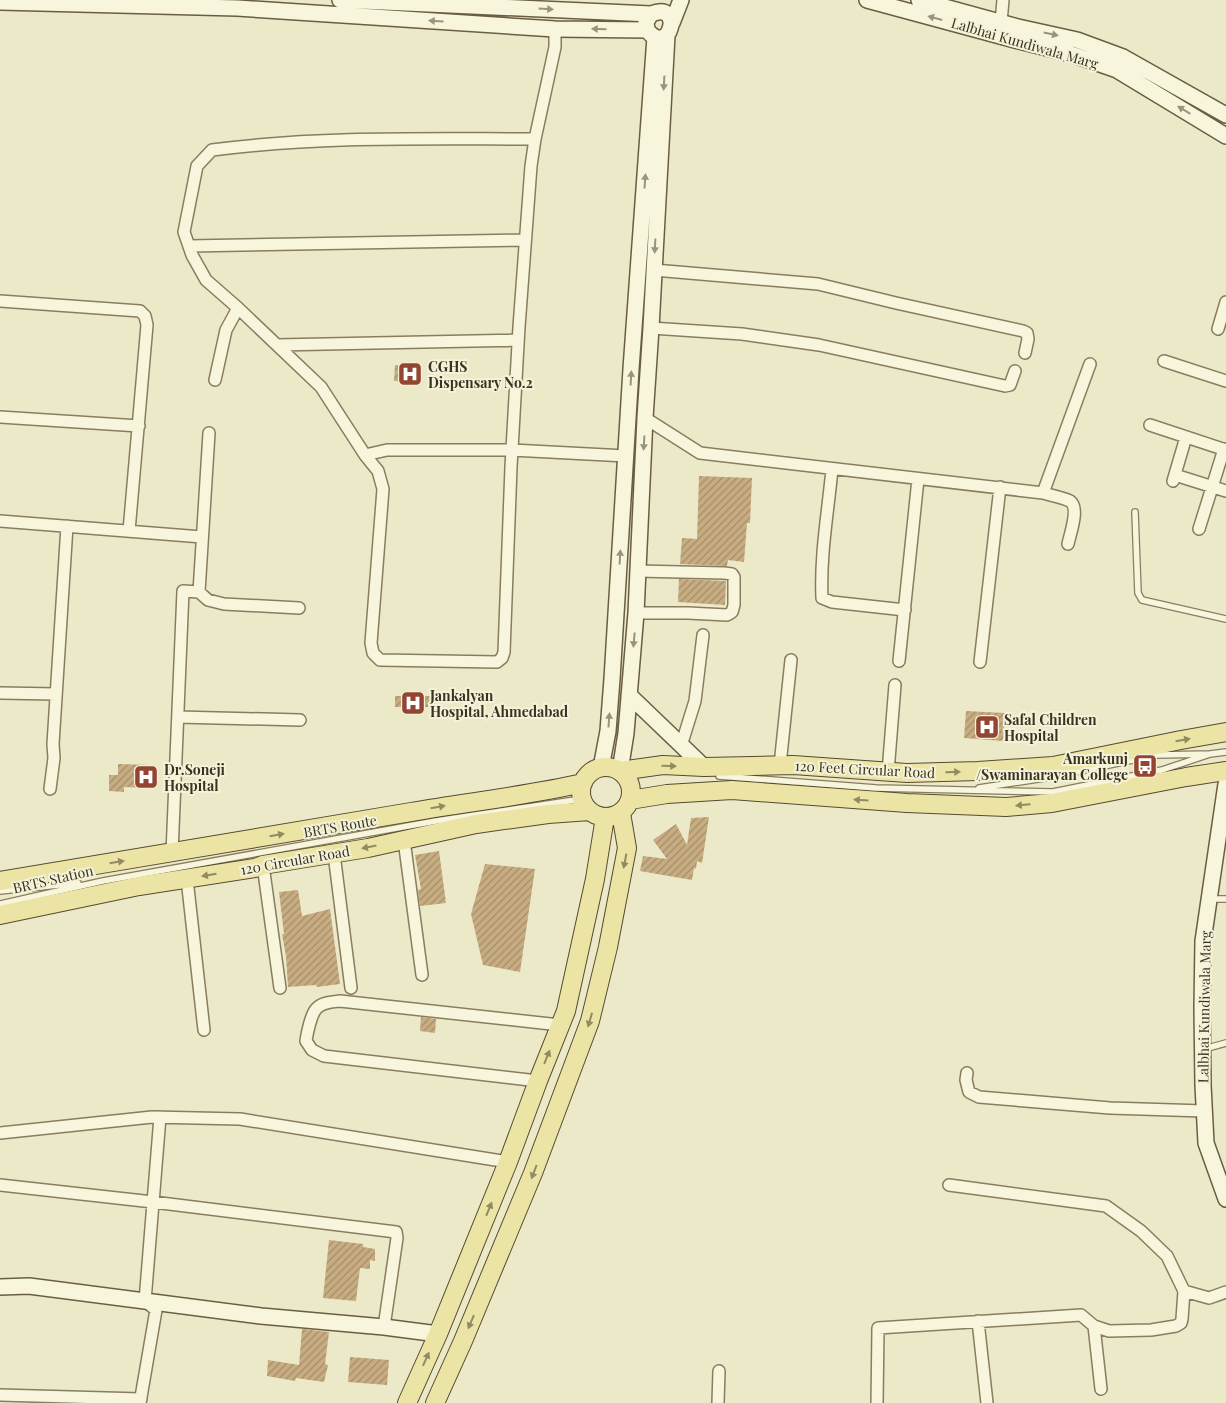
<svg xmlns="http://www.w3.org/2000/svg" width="1226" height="1403" font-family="'Playfair Display',serif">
<defs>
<pattern id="building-hatch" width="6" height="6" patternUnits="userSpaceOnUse" patternTransform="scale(1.25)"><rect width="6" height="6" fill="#c8ad82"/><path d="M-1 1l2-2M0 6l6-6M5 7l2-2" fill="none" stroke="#a38d6a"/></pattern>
</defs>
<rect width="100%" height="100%" fill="#ece9c9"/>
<path fill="url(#building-hatch)" d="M 395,365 L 422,366 L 421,382 L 394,381 Z
M 699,476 L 752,478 L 750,523 L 747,523 L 744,562 L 728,560 L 727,566 L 680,564 L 682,538 L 697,539 Z
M 679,579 L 726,581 L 725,605 L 678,602 Z
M 395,696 L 435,696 L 435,707 L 395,707 Z
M 966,711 L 1005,713 L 1003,741 L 964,738 Z
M 118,764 L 151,765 L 150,788 L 124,787 L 124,792 L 109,791 L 109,775 L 118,775 Z
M 709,817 L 702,863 L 697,861 L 696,869 L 694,868 L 692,880 L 640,871 L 643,856 L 667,859 L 653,840 L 676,824 L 687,845 L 691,818 Z
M 439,851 L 446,903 L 420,906 L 418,890 L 421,889 L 415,855 Z
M 485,864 L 535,869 L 520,972 L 483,965 L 471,914 Z
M 298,890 L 302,916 L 330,909 L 340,984 L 317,987 L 316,985 L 288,987 L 286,956 L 282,934 L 284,934 L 279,892 Z
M 421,1017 L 436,1019 L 435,1033 L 420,1031 Z
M 329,1240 L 363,1244 L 363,1247 L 375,1249 L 375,1261 L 370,1260 L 370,1269 L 360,1268 L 356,1301 L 323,1298 Z
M 302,1329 L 329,1332 L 325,1364 L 328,1365 L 324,1382 L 296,1378 L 295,1381 L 267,1376 L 268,1360 L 299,1365 Z
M 350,1357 L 389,1360 L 387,1385 L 348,1382 Z"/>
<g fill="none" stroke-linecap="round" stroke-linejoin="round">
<defs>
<path id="lane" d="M 1135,512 L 1138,593 L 1142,600 L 1226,619
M 719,776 L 876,788 L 1053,792 L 1162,770 L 1210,754
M 979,788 L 1051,777 L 1157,755 L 1210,754 L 1226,752
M 0,891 L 78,883
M 1211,899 L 1226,899
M 0,904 L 103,881 L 436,821 L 582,799
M 1204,1049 L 1226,1043"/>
<path id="street" d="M 1001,22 L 1003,0
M 535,139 C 427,139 319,136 212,150 L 197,166 L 184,232 L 192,255 L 206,280 L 238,308 L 321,387 L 365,455 L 378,471 L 383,489 L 371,643 L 373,653 L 380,660 L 497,662 L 502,658 L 504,652 L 511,467 L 519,327 L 531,166 L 535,139 L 555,47 L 555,29
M 189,246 L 525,240
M 654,270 L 818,284 L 896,303 L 1023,331 L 1027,333 L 1028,339 L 1025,353
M 0,301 L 140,311 L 145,316 L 147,325 L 129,531
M 651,328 L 742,334 L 819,345 L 1005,386 L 1010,385 L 1015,371
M 1218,329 L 1226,302
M 277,345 L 518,340
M 1164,361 L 1226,381
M 215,380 L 226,330 L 238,308
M 0,417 L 139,426
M 645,418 L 700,453 L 1043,493 C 1050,495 1064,498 1070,501 C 1080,508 1070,534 1068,544
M 1150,425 L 1226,450
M 365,455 L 387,450 L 512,450 L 626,456
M 832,469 C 828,512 820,555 822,598 L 832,602 L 905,610
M 1175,475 L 1226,491
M 1173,481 L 1186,437
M 1043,493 L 1090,364
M 0,521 L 202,537
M 1199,529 L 1224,449
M 199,592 L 208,600 L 224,604 L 299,608
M 636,613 L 688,613 L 727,615 L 732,612 L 734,605 L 734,577 L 732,574 L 724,573 L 638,571
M 899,661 L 918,479
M 980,662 L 1000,487
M 0,693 L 56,694
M 178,717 L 300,720
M 681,746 L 695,701 L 703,635
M 780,765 L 791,660
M 888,772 L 895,685
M 50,789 L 54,758 L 53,744 L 67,526
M 404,840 L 422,975
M 172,853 L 183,591 L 199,592 L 209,433
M 334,854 L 351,988
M 263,865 L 280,988
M 187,879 L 204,1030
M 967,1073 L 966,1080 L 969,1092 L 979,1097 L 1110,1108 L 1204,1111
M 538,1081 L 324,1056 L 312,1050 L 306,1041 C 307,1033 311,1015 316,1009 C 322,1002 332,1002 340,1001 L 560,1025
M 0,1133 L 152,1117 L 240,1119 L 508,1162
M 0,1185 L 153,1202 L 396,1232 L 397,1238 L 384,1327
M 949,1185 L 1106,1206 L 1141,1231 L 1167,1256 L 1184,1291 L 1209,1298 L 1226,1292
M 978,1321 L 987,1403
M 1094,1326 L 1109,1331 L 1151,1330 L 1176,1326 L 1181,1323 L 1182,1319 L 1184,1291
M 0,1395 L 141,1399
M 140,1403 L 156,1310 L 145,1301 L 160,1117
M 718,1403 L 719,1371
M 877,1403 L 878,1328 L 1081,1315 L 1094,1326 L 1101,1389"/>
<path id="secondary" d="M 340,0 L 651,14 C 685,0 670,59 647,30 L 646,22 L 651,14
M 867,0 L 1015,40 L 1071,54 L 1117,70 L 1226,136
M 919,0 L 1018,27 L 1077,40 L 1123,57 L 1226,115
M 0,2 L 237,8 L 555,29 L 647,30
M 672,23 L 681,0
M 629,695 L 704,767
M 601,768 L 608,731 L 612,679 L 631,369 L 655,37
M 620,771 L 626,733 L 636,613 L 645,418 L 651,328 L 667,35
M 1226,784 L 1203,941 L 1202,1008 L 1203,1085 L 1206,1143 L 1226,1199
M 0,1287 L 29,1286 L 261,1316 L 384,1327 L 438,1334"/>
<path id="primary" d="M581 792a25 25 0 1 1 50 0a25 25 0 1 1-50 0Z
M 620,771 L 663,765 L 704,767 L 793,765 L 907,773 L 978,771 L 1053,766 L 1181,740 L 1226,732
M 630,800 L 667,794 L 732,790 L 907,803 L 1006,807 L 1052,803 L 1186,777 L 1226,771
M 0,881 C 137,859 274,836 411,812 C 468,802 526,796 583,783
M 0,915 L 139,886 L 255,868 L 263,865 L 368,848 L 476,824 L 548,814 L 590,811
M 407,1403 L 438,1334 L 508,1162 L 538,1081 L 566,1011 L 595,879 L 605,817
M 435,1403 L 463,1341 L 533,1173 L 590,1021 L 608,947 L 627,848 L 621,813"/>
</defs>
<use href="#lane" stroke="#887d5f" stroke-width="8"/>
<use href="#street" stroke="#887d5f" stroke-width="14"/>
<use href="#secondary" stroke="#6a5e42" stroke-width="18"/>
<use href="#primary" stroke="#564a32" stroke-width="20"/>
<use href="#lane" stroke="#f7f5dc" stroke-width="5.5"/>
<use href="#street" stroke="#f7f5dc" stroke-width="11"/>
<use href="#secondary" stroke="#f7f5dc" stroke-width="15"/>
<use href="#primary" stroke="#ece4a4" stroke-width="18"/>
</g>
<defs><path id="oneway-solid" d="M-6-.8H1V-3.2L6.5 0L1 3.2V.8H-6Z" transform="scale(1.25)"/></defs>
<g fill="#98947e">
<use href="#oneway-solid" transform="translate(546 9) rotate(3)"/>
<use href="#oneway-solid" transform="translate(935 18) rotate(-165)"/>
<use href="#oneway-solid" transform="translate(436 21) rotate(-176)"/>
<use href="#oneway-solid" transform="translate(599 29) rotate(-179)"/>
<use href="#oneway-solid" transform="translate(1051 34) rotate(12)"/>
<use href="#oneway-solid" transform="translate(664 83) rotate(93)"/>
<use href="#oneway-solid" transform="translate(1184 110) rotate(-149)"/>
<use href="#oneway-solid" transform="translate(645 181) rotate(-86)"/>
<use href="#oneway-solid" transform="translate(655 246) rotate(93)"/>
<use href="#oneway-solid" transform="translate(631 378) rotate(-87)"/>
<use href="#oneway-solid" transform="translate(644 443) rotate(93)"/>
<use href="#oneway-solid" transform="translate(620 557) rotate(-87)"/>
<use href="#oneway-solid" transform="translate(634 640) rotate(95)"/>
<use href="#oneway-solid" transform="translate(609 720) rotate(-86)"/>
</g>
<g fill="#928b62">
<use href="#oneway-solid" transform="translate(1183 740) rotate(-10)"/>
<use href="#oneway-solid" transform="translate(669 766) rotate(1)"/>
<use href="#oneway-solid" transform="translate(953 772) rotate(-2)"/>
<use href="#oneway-solid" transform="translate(861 800) rotate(-176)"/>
<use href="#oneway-solid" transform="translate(1023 805) rotate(175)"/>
<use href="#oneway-solid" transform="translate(438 807) rotate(-10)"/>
<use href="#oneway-solid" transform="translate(277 835) rotate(-10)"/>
<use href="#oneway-solid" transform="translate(369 847) rotate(169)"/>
<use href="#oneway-solid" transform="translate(625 861) rotate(101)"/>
<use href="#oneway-solid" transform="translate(117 862) rotate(-9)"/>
<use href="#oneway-solid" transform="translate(209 875) rotate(171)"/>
<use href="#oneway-solid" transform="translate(590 1020) rotate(106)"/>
<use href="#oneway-solid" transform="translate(547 1057) rotate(-68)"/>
<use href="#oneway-solid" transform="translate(534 1172) rotate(111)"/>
<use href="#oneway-solid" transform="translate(489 1209) rotate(-68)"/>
<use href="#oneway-solid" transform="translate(471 1322) rotate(113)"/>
<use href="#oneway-solid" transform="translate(426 1359) rotate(-66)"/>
</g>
<defs>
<symbol id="hospital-square" viewBox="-11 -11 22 22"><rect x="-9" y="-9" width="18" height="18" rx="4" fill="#934532" stroke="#f4f2d8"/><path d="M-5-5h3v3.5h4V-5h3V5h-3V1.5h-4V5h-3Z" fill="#fff"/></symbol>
<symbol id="bus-square" viewBox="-11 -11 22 22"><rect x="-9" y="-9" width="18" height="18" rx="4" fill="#934532" stroke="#f4f2d8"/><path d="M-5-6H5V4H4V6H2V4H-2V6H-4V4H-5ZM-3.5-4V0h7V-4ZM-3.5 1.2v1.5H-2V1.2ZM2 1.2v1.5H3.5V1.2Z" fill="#fff"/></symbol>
</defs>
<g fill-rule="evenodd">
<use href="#hospital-square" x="396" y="360" width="28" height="28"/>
<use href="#hospital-square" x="399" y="689" width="28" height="28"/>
<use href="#hospital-square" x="973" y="713" width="28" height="28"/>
<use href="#bus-square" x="1131" y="752" width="28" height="28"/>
<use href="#hospital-square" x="132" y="763" width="28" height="28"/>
</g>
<g text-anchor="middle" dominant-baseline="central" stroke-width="4" stroke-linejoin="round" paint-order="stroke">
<g font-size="14" fill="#393221" stroke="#f4f2d8">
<text transform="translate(1025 43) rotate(16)">Lalbhai Kundiwala Marg</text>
<text transform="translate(865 769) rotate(3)">120 Feet Circular Road</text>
<text transform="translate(340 826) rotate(-10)">BRTS Route</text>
<text transform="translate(295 860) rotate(-10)">120 Circular Road</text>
<text transform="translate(53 879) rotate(-13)">BRTS Station</text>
<text transform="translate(1204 1007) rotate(-89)">Lalbhai Kundiwala Marg</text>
</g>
<g font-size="14" font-weight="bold" fill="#393221" stroke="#f4f2d8" text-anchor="start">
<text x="428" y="366">CGHS<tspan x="428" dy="16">Dispensary No.2</tspan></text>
<text x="430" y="695">Jankalyan<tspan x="430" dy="16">Hospital, Ahmedabad</tspan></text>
<text x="1004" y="719">Safal Children<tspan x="1004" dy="16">Hospital</tspan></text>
<text x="1128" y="758" text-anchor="end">Amarkunj<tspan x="1128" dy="16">/Swaminarayan College</tspan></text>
<text x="164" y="769">Dr.Soneji<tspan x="164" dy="16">Hospital</tspan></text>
</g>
</g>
</svg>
